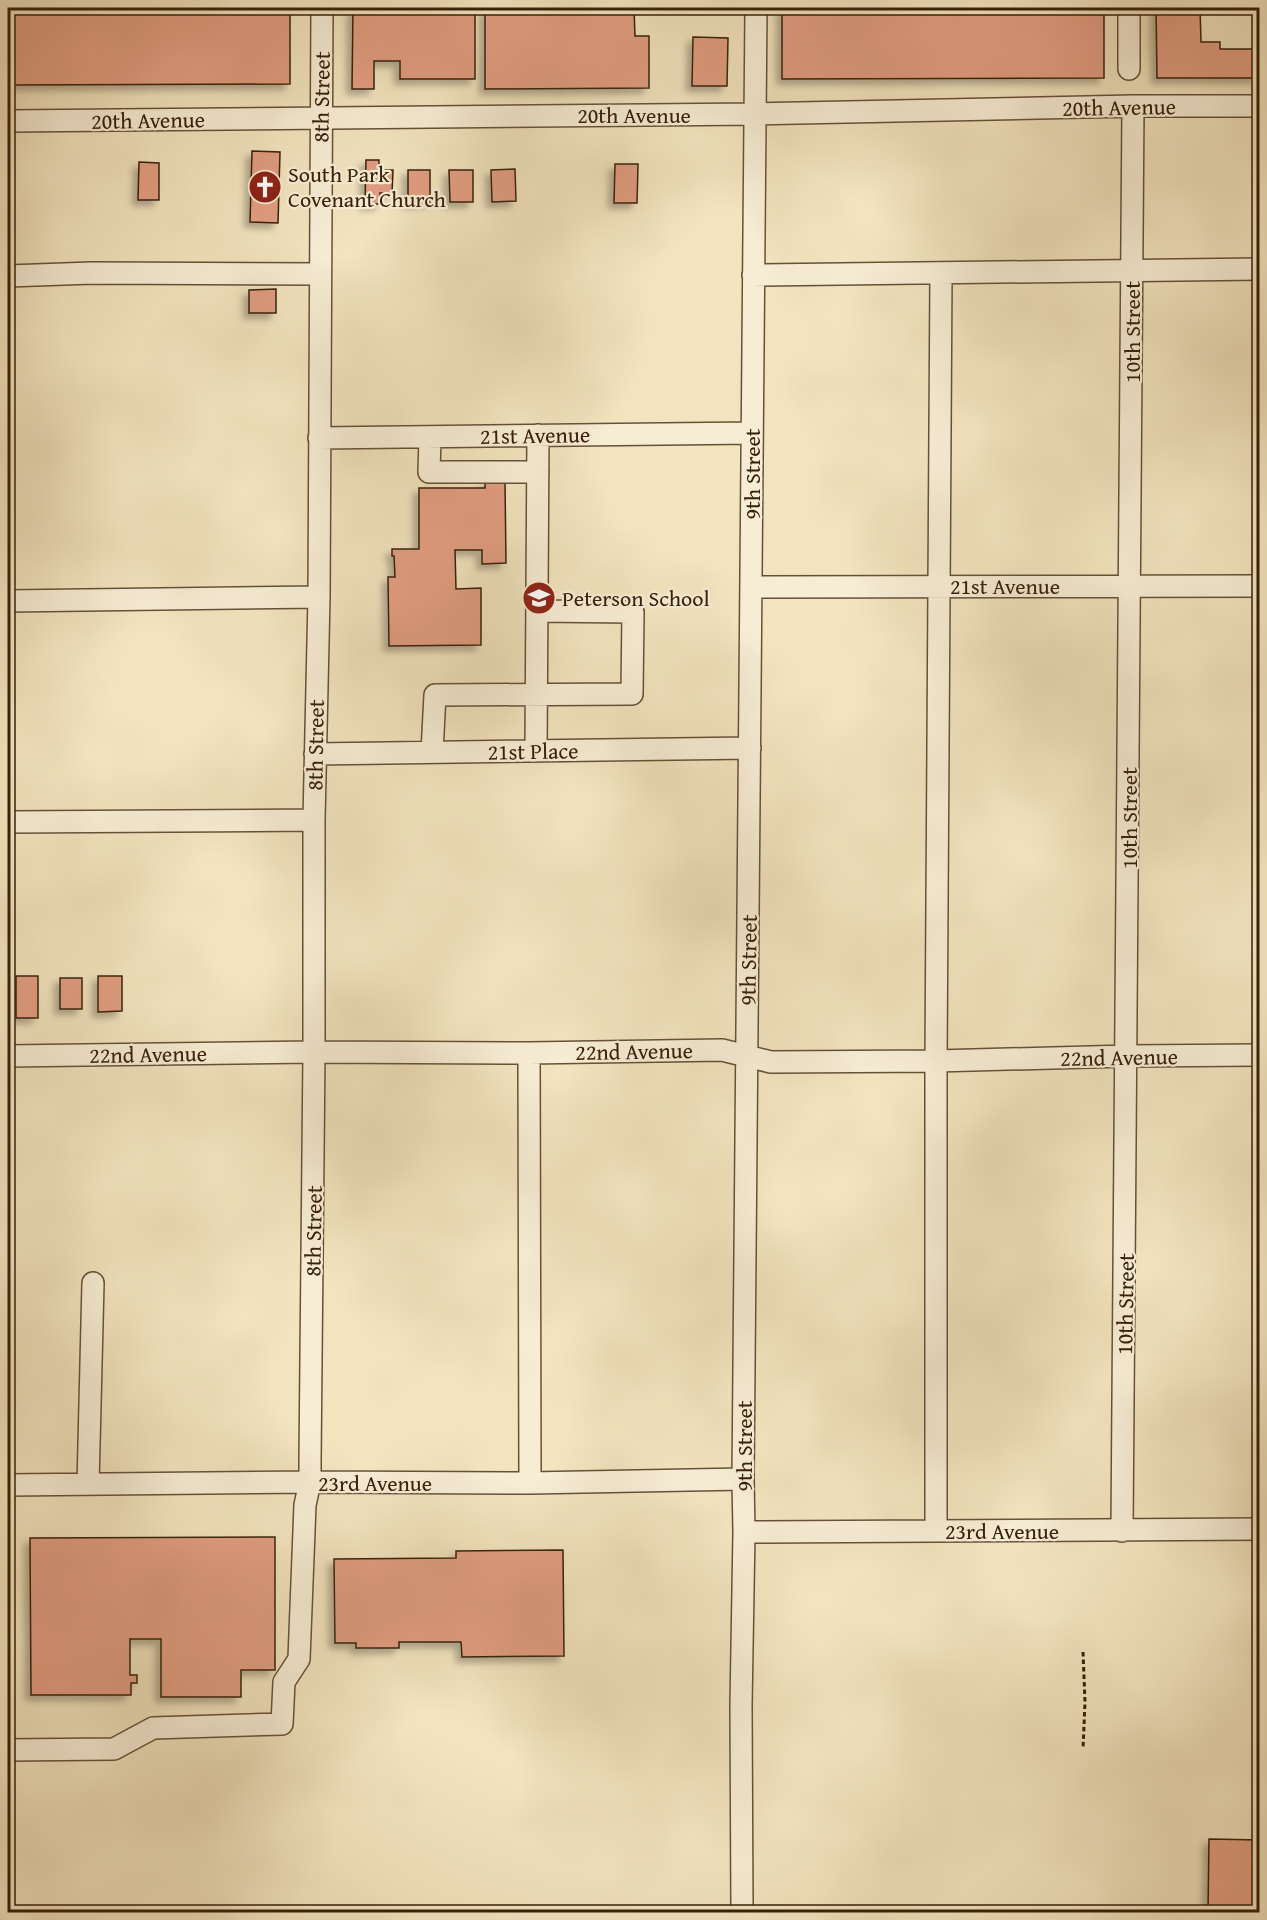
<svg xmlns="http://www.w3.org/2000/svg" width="1267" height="1920" font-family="'Gentium Book Plus',serif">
<defs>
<filter id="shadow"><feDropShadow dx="-5.5" dy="5.5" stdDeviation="3" flood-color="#0004"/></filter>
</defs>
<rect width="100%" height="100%" fill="#f2e4bf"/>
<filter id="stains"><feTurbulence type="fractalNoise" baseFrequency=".00333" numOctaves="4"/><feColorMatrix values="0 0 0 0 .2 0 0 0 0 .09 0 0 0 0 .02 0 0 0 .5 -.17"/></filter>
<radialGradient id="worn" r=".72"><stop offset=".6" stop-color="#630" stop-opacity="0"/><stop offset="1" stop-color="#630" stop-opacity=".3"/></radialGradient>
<path fill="#e19d81" stroke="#37200a" stroke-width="1.5" filter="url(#shadow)" d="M 8,8 L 290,8 L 290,84 L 8,85 Z
M 353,8 L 475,8 L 475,79 L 400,79 L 400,61 L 374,61 L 374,89 L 352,89 Z
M 485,8 L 634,8 L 635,36 L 649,36 L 649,88 L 485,89 Z
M 782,8 L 839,8 L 839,11 L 874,11 L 874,8 L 1104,8 L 1104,78 L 782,79 Z
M 1156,8 L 1200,8 L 1201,42 L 1220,42 L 1220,49 L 1260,49 L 1260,78 L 1157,78 Z
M 693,37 L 728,38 L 727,86 L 692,86 Z
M 252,151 L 280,152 L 278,223 L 250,222 Z
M 366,160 L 379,160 L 379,170 L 393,170 L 392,193 L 380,193 L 380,204 L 365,204 Z
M 139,162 L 159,163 L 159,200 L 138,200 Z
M 615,164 L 638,164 L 637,203 L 614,203 Z
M 515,169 L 516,201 L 492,202 L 491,170 Z
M 408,170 L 430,170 L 430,202 L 408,202 Z
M 449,170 L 473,170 L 473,202 L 450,202 Z
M 276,289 L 276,313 L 249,313 L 249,290 Z
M 485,482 L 505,482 L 506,563 L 482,564 L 482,550 L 455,550 L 456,589 L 481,588 L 481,645 L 389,646 L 388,577 L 395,577 L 394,556 L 392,556 L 392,549 L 419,549 L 419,488 L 485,488 Z
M 16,976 L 38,976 L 38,1018 L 16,1018 Z
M 98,976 L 122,976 L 122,1011 L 98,1012 Z
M 60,978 L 82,978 L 82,1009 L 60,1009 Z
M 275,1537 L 275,1670 L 241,1670 L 241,1697 L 161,1697 L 161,1639 L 130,1639 L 130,1675 L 137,1675 L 137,1683 L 131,1683 L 131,1695 L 31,1695 L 30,1538 Z
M 563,1550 L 564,1656 L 462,1657 L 461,1642 L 399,1642 L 399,1648 L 356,1648 L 356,1643 L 335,1643 L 334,1559 L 456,1558 L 456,1551 Z
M 1209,1839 L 1260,1840 L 1260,1912 L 1208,1912 Z"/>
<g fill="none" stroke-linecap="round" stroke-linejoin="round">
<defs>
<path id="minor" d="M 1129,69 L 1129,8
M 8,121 L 755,114 L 1133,106 L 1260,106
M 753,275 L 1260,269
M 8,276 L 92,273 L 320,274
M 430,437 L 429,472 L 538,472
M 319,438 L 752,433
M 751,587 L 1260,586
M 8,601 L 319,597
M 536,751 L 538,435
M 432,752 L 435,695 L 632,694 L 633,612 L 538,611
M 315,754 L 750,748
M 8,822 L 314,820
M 529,1053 L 530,1483
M 8,1056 L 314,1052 L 529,1053 L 722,1050 L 771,1062 L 936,1061 L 1127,1056 L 1260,1055
M 88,1484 L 93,1283
M 8,1485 L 310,1482 L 530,1483 L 743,1479
M 936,1531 L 936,1061 L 941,273
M 1122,1531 L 1133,106
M 744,1532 L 1260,1529
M 8,1750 L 114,1749 L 153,1728 L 282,1724 L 284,1682 L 299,1659 L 305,1505 L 310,1482 L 310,1461 L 314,1052 L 314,820 L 319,597 L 322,8
M 742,1912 L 741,1705 L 744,1532 L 743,1479 L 756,8"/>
</defs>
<use href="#minor" stroke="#665137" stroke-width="24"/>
<path stroke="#37200a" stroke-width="3" stroke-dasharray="4.5 3" stroke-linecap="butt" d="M 1083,1652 L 1085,1702 L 1083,1749"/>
<use href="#minor" stroke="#f7edd5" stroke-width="21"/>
</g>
<defs>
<symbol id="church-disc" viewBox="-11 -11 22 22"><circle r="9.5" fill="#8f2418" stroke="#f7edd5"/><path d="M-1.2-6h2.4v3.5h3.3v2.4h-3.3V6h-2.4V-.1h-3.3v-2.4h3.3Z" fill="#fff"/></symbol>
<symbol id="school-disc" viewBox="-11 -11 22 22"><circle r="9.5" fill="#8f2418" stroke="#f7edd5"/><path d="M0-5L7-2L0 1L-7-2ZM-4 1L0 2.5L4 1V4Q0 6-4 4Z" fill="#fff"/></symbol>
</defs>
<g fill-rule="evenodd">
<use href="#church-disc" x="246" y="168" width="38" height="38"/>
<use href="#school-disc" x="520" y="579" width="38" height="38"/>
</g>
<g text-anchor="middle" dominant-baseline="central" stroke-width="4.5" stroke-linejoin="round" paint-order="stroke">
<g font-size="22" fill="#37200a" stroke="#f7edd5">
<text transform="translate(321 97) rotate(-89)">8th Street</text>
<text transform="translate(1119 107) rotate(-1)">20th Avenue</text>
<text x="634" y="115">20th Avenue</text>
<text transform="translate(148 120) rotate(-1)">20th Avenue</text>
<text transform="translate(1132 332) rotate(-90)">10th Street</text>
<text transform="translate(535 435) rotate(-1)">21st Avenue</text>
<text transform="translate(752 474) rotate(-90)">9th Street</text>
<text x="1005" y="586">21st Avenue</text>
<text transform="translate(315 745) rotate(-89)">8th Street</text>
<text transform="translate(533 751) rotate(-1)">21st Place</text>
<text transform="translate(1129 818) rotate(-90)">10th Street</text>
<text transform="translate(748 960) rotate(-89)">9th Street</text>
<text transform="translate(634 1051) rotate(-1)">22nd Avenue</text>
<text transform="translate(148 1054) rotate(-1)">22nd Avenue</text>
<text transform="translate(1119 1057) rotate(-1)">22nd Avenue</text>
<text transform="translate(313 1231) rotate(-89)">8th Street</text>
<text transform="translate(1125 1304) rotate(-89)">10th Street</text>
<text transform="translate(744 1446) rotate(-90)">9th Street</text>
<text x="375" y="1483">23rd Avenue</text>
<text x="1002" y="1531">23rd Avenue</text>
</g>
<g font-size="22" fill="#37200a" stroke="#f7edd5" text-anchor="start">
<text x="288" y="174">South Park<tspan x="288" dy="25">Covenant Church</tspan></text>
<text x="562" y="598">Peterson School</text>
</g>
</g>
<rect width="1267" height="1920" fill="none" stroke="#f2e4bf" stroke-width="30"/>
<rect x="9" y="9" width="1249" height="1902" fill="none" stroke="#37200a" stroke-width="3"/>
<rect x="15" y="15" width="1237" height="1890" fill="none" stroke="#37200a" stroke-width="1.5"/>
<rect width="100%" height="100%" filter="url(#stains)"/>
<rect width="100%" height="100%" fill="url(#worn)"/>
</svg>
